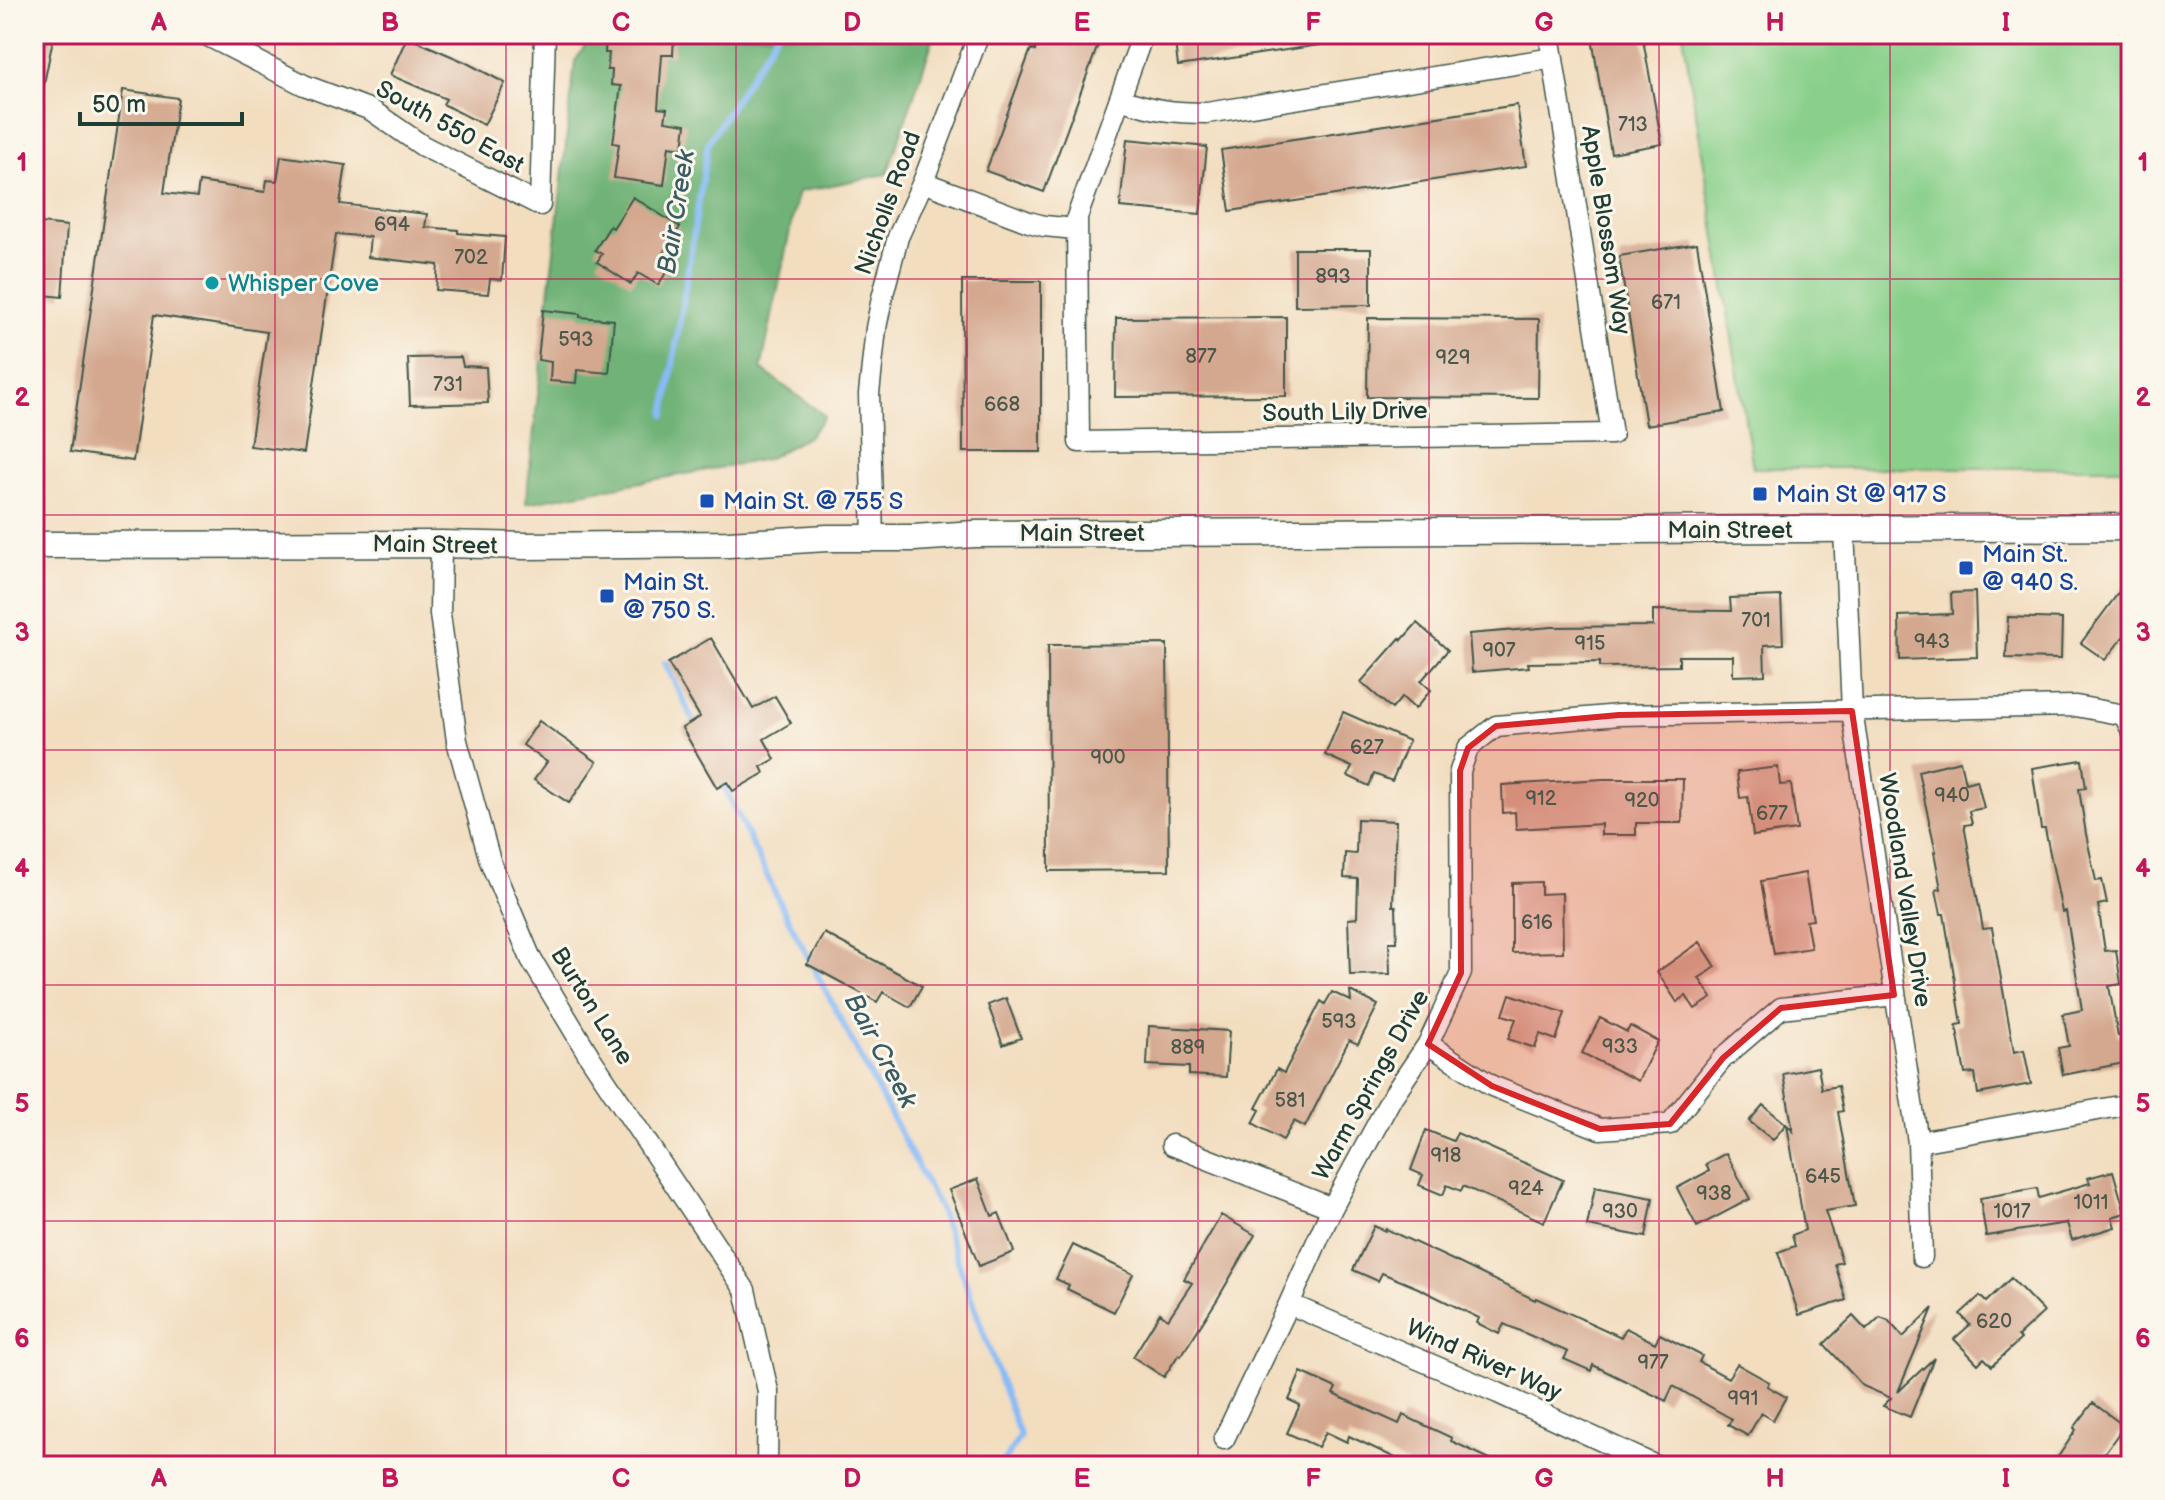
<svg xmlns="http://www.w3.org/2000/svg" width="2165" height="1500" font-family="'Balsamiq Sans',sans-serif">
<rect width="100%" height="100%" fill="#fbf7ec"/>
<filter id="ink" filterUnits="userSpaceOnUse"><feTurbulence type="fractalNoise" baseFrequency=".0125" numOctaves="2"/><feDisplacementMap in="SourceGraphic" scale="16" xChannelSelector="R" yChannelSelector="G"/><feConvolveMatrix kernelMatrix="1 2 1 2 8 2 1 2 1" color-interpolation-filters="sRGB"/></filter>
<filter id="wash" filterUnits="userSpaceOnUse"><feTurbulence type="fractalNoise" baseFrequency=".006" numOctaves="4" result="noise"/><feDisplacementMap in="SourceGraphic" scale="32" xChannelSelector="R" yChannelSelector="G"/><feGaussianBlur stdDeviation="1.8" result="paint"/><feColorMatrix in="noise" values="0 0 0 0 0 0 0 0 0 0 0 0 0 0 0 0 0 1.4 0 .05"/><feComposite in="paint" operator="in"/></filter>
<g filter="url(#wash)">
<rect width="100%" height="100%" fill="#f2ddbf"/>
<path fill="#8ad08b" stroke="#548660" stroke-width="2" d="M 1683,34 L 2131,34 L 2131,468 L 1753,468 Z"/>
<path fill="#6fb277" stroke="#477856" stroke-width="2" d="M 593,34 L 935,34 L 887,174 L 798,192 L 761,369 L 825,416 L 809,436 L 767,459 L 526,503 L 575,61 Z"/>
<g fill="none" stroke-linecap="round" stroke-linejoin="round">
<path stroke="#88bbf6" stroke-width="6" d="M 665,415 L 708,143 L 777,34
M 665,663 L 697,728
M 720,778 L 784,911 L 939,1207 L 1020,1436 L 1001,1466"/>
</g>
<g id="blocks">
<path fill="#d4a88f" d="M 34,34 L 54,34 L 42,94 L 34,93 Z
M 606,34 L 674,34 L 673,55 L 662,55 L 658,108 L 667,109 L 665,121 L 686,124 L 683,148 L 669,146 L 664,185 L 614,178 L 619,144 L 613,143 L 621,86 L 611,85 L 612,70 L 607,70 L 609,53 L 605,53 Z
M 1039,34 L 1102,34 L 1044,192 L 986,171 L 1031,49 L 1035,51 Z
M 1174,34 L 1319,34 L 1320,45 L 1178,66 Z
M 1612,34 L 1642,34 L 1662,144 L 1611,153 L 1592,38 Z
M 407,37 L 465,62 L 505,83 L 484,125 L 443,104 L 446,99 L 390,75 Z
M 123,90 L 178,98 L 164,193 L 197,197 L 199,182 L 265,192 L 267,180 L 277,181 L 281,156 L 346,165 L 340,204 L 427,214 L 425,227 L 458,230 L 458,233 L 505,237 L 502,280 L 490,279 L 488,294 L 436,290 L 438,265 L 368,257 L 370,237 L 336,234 L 304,453 L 250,446 L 267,332 L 154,315 L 133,461 L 70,452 Z
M 1517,105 L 1526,166 L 1230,211 L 1221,150 Z
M 1127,139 L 1207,147 L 1200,214 L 1120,207 Z
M 633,197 L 680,227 L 661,256 L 672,264 L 658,285 L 638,273 L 631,284 L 597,262 L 602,254 L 595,250 L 610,226 L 613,228 Z
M 41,223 L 67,226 L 62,297 L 34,294 L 34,254 L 35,245 L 40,245 Z
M 1697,243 L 1724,412 L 1646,425 L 1619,256 Z
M 1295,249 L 1371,249 L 1371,305 L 1295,306 Z
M 962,281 L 1041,281 L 1041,452 L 963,452 Z
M 543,310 L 580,314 L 580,317 L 614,320 L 609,373 L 577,370 L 576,383 L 550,381 L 551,362 L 538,360 Z
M 1286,317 L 1286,396 L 1115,397 L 1116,318 Z
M 1368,318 L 1539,319 L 1538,398 L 1367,397 Z
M 461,357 L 463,366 L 486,367 L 488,403 L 410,405 L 408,358 Z
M 2131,576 L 2131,642 L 2123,637 L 2105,660 L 2081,643 Z
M 1975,592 L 1977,657 L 1900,660 L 1899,616 L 1952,614 L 1951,593 Z
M 1781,596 L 1783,644 L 1764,645 L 1765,675 L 1733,676 L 1733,656 L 1679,656 L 1679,666 L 1600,667 L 1600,662 L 1528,663 L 1529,667 L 1472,672 L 1469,634 L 1552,627 L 1653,626 L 1653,610 L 1731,611 L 1730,598 Z
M 2008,617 L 2062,619 L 2061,659 L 2006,658 Z
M 1417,623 L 1448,650 L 1421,681 L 1431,690 L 1415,709 L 1402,697 L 1392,709 L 1361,682 L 1400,638 L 1402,640 Z
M 711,638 L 753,709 L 775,696 L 791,723 L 764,739 L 775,759 L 761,767 L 764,773 L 733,791 L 727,782 L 717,788 L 682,728 L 700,717 L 668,663 Z
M 1167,644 L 1169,870 L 1049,871 L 1048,645 Z
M 1343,712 L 1409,741 L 1392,781 L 1374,774 L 1369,786 L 1348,776 L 1352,767 L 1325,755 Z
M 539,721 L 597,762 L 569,803 L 534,780 L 547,762 L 523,745 Z
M 2082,760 L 2086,788 L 2079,789 L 2086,834 L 2096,881 L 2102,880 L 2107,903 L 2098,905 L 2105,951 L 2116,950 L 2121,984 L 2109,986 L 2118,1036 L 2124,1035 L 2129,1062 L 2063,1075 L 2058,1048 L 2069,1046 L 2063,1014 L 2082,1010 L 2066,911 L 2062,912 L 2045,829 L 2041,829 L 2032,768 Z
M 1960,761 L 1965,783 L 1977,780 L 1984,808 L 1969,811 L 1972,824 L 1964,825 L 1983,929 L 1992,928 L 2014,1052 L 2024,1050 L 2031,1084 L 1978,1094 L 1975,1073 L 1965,1074 L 1956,1025 L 1962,1024 L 1944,914 L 1941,914 L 1936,890 L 1941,889 L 1934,852 L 1936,852 L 1918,771 Z
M 1778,767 L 1780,785 L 1791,784 L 1797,830 L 1753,836 L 1748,797 L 1740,798 L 1737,772 Z
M 1604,779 L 1683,779 L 1682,823 L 1636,823 L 1636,835 L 1601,835 L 1601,824 L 1516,829 L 1515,812 L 1503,813 L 1502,785 Z
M 1357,819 L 1396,821 L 1393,906 L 1396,906 L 1397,942 L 1389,942 L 1390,974 L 1350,975 L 1348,919 L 1357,918 L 1358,879 L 1344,878 L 1345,853 L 1356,854 Z
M 1805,873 L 1813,920 L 1806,921 L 1811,948 L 1774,954 L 1761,881 Z
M 1541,882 L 1541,894 L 1562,893 L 1563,952 L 1512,953 L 1512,883 Z
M 824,933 L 922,986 L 910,1007 L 883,992 L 877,1002 L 807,964 Z
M 1700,942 L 1716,967 L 1699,978 L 1712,998 L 1695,1009 L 1686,996 L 1677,1002 L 1657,972 Z
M 1350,991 L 1378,1005 L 1358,1044 L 1349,1040 L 1305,1127 L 1294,1121 L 1283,1140 L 1253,1123 L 1260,1110 L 1256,1108 L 1277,1069 L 1284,1073 L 1321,1001 L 1325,1004 L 1332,992 L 1351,1001 Z
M 1510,994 L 1565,1013 L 1556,1040 L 1540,1034 L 1535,1048 L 1508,1039 L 1516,1019 L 1503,1015 Z
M 1006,998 L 1021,1038 L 1003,1045 L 988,1005 Z
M 1600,1018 L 1627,1032 L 1630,1026 L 1658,1041 L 1638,1081 L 1582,1053 Z
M 1149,1026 L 1229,1031 L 1226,1077 L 1189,1075 L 1189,1067 L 1147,1065 Z
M 1818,1067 L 1822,1089 L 1838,1086 L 1843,1111 L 1838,1112 L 1855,1206 L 1825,1211 L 1842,1262 L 1835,1264 L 1846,1300 L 1799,1315 L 1778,1252 L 1795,1246 L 1792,1235 L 1805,1230 L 1787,1125 L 1793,1131 L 1783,1074 Z
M 1763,1105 L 1786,1124 L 1773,1140 L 1749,1121 Z
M 1426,1130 L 1453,1141 L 1457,1133 L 1563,1180 L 1544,1222 L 1463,1186 L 1461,1191 L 1447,1185 L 1443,1195 L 1419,1185 L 1423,1175 L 1411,1170 Z
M 1726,1153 L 1750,1199 L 1697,1227 L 1677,1188 L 1709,1171 L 1706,1164 Z
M 2113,1171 L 2125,1213 L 2112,1217 L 2115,1227 L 2072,1240 L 2067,1223 L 1986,1236 L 1980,1198 L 2037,1188 L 2039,1198 L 2090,1183 L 2088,1178 Z
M 978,1179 L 992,1216 L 999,1213 L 1014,1252 L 979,1266 L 949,1190 Z
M 1595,1187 L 1653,1198 L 1646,1237 L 1587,1226 Z
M 1221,1215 L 1255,1235 L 1217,1300 L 1181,1356 L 1179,1354 L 1164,1377 L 1133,1357 L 1160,1313 L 1168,1319 L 1192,1283 L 1184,1279 Z
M 1374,1226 L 1385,1231 L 1386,1229 L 1457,1262 L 1535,1300 L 1536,1298 L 1621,1337 L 1626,1328 L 1655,1343 L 1660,1334 L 1702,1356 L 1699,1362 L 1728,1378 L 1737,1364 L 1769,1382 L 1767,1386 L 1786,1397 L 1773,1420 L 1761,1413 L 1748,1436 L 1728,1425 L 1732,1419 L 1673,1386 L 1666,1401 L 1593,1365 L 1591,1371 L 1564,1359 L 1568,1352 L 1504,1324 L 1499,1334 L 1477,1323 L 1479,1318 L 1418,1288 L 1382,1273 L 1378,1281 L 1353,1270 Z
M 1073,1245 L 1133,1274 L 1114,1312 L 1067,1289 L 1069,1285 L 1056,1279 Z
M 2011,1278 L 2044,1312 L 2018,1336 L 2021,1339 L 1992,1366 L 1984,1358 L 1978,1364 L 1954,1339 L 1970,1325 L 1960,1314 L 1980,1296 L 1986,1302 Z
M 1933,1308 L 1898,1392 L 1934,1358 L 1910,1417 L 1883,1406 L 1891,1398 L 1863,1386 L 1824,1344 L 1853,1316 L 1866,1330 L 1880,1317 L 1888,1320 L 1903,1337 Z
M 1301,1372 L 1336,1388 L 1333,1394 L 1399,1424 L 1403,1415 L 1452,1438 L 1451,1441 L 1505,1466 L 1412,1466 L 1349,1436 L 1347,1442 L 1326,1432 L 1318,1447 L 1287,1433 L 1300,1405 L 1289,1400 Z
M 2093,1403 L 2124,1426 L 2095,1466 L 2052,1466 L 2076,1430 L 2074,1428 Z"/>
</g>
</g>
<g filter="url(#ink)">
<use href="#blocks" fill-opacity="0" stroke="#3f5549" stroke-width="2"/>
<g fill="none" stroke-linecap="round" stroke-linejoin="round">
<defs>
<path id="minor" d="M 204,34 L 304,85 L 371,110 L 423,146 L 540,205 L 545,34
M 1143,34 L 1077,217 L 1079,442 L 1612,434 L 1549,34
M 1120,99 C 1154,110 1171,113 1207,113 L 1553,58
M 923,182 L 1029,222 L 1044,226 L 1076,229
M 1844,529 L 1852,711 L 1918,1142 L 1922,1257
M 873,539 L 869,394 L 876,328 L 882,298 L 898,237 L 923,182 L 979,34
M 441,544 L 440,614 L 457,741 L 490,861 L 531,959 L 590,1057 L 745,1290 L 768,1391 L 767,1466
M 1428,1044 L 1492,1086 L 1600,1129 L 1670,1124 L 1723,1058 L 1781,1008 L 1894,995
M 1918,1142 L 2131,1104
M 1172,1145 L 1332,1208
M 1289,1304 L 1498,1393 L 1656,1466
M 1224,1439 L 1289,1304 L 1332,1208 L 1392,1097 L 1428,1044 L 1461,973 L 1460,771 L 1468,748 L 1496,726 L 1619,715 L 2076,706 L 2124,715 L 2131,729"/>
<path id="major" d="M 34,545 L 441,544 L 526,546 L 729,544 L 827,538 L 914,538 L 975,534 L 2131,527"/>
</defs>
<use href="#minor" stroke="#3f5549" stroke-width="23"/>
<use href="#major" stroke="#3f5549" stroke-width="29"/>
<use href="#minor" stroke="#fff" stroke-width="20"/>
<use href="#major" stroke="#fff" stroke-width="26"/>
</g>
</g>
<path fill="#d62828" fill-opacity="0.2" stroke="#d62828" stroke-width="6" stroke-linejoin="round" d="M 1852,711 L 1894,995 L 1781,1008 L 1723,1058 L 1670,1124 L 1600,1129 L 1492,1086 L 1428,1044 L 1461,973 L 1460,771 L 1468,748 L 1496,726 L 1619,715 Z"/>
<path fill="none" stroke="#c2185b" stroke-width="2" stroke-opacity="0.55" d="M 275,34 L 275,1466M 506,34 L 506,1466M 736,34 L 736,1466M 967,34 L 967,1466M 1198,34 L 1198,1466M 1429,34 L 1429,1466M 1659,34 L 1659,1466M 1890,34 L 1890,1466M 34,279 L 2131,279M 34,515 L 2131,515M 34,750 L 2131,750M 34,985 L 2131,985M 34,1221 L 2131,1221"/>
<circle fill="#0f9aa8" stroke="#fbf7ec" stroke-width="3" cx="212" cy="283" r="8"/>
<g fill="#1a4fb4" stroke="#fbf7ec" stroke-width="3">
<rect x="1752" y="486" width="16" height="16" rx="4"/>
<rect x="699" y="493" width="16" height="16" rx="4"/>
<rect x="1958" y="560" width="16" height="16" rx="4"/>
<rect x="599" y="588" width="16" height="16" rx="4"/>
</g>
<g text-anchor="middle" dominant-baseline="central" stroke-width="6" stroke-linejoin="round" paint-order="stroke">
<g font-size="20" fill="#4c584b">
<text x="1633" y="125">713</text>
<text x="392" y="225">694</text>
<text x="471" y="258">702</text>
<text x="1333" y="277">893</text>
<text x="1666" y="303">671</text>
<text x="576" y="340">593</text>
<text x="1201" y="357">877</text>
<text x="1453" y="358">929</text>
<text x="448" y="385">731</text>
<text x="1002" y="405">668</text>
<text x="1756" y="621">701</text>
<text x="1932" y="642">943</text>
<text x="1590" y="644">915</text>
<text x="1499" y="651">907</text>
<text x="1367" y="748">627</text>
<text x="1108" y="758">900</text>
<text x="1952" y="796">940</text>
<text x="1541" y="799">912</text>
<text x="1642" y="801">920</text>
<text x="1772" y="814">677</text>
<text x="1537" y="923">616</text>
<text x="1339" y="1022">593</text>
<text x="1620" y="1047">933</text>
<text x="1188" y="1048">889</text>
<text x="1290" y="1101">581</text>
<text x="1446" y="1156">918</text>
<text x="1823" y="1177">645</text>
<text x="1526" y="1189">924</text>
<text x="1714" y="1194">938</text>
<text x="2091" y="1203">1011</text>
<text x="1620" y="1212">930</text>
<text x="2012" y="1212">1017</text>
<text x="1994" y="1322">620</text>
<text x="1653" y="1363">977</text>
<text x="1743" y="1399">991</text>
</g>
<g font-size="24" fill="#1f3d34" stroke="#fbf7ec">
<text transform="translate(450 127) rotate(29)">South 550 East</text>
<text transform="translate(888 203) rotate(-70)">Nicholls Road</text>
<text transform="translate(1606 230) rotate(81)">Apple Blossom Way</text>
<text transform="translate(1345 412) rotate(-1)">South Lily Drive</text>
<text x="1730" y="530">Main Street</text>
<text x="1082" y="533">Main Street</text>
<text transform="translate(435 545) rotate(1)">Main Street</text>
<text transform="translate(1905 890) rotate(81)">Woodland Valley Drive</text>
<text transform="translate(592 1006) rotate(58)">Burton Lane</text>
<text transform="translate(1371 1085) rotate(-61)">Warm Springs Drive</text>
<text transform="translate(1484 1360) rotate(24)">Wind River Way</text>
</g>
<g font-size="24" fill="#0d838f" stroke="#fbf7ec" text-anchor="start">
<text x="228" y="283">Whisper Cove</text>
</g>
<g font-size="24" fill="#164399" stroke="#fbf7ec" text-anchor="start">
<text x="1776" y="494">Main St @ 917 S</text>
<text x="723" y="501">Main St. @ 755 S</text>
<text x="1982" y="554">Main St.<tspan x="1982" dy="28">@ 940 S.</tspan></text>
<text x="623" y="582">Main St.<tspan x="623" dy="28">@ 750 S.</tspan></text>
</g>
<g font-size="26" font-style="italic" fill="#395c64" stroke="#fbf7ec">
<text transform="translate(677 212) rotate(-81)">Bair Creek</text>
<text transform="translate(880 1051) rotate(62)">Bair Creek</text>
</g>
</g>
<rect width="2165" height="1500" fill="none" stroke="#fbf7ec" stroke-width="88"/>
<path d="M80 112v12h162v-12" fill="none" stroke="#1f3d34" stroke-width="4"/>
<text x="92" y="112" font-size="24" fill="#1f3d34" stroke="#fbf7ec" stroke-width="6" paint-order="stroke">50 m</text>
<rect x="44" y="44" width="2077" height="1412" fill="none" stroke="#c2185b" stroke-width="3"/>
<g font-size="26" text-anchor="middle" font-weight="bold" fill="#c2185b">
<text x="159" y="31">A</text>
<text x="390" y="31">B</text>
<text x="621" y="31">C</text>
<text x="852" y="31">D</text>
<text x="1082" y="31">E</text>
<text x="1313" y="31">F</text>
<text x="1544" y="31">G</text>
<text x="1775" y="31">H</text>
<text x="2006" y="31">I</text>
<text x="22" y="171">1</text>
<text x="2143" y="171">1</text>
<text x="22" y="406">2</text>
<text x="2143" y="406">2</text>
<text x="22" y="641">3</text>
<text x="2143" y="641">3</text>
<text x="22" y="877">4</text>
<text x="2143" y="877">4</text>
<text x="22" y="1112">5</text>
<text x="2143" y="1112">5</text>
<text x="22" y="1347">6</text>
<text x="2143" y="1347">6</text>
<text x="159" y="1487">A</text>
<text x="390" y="1487">B</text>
<text x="621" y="1487">C</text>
<text x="852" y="1487">D</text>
<text x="1082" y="1487">E</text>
<text x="1313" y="1487">F</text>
<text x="1544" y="1487">G</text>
<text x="1775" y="1487">H</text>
<text x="2006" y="1487">I</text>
</g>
</svg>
